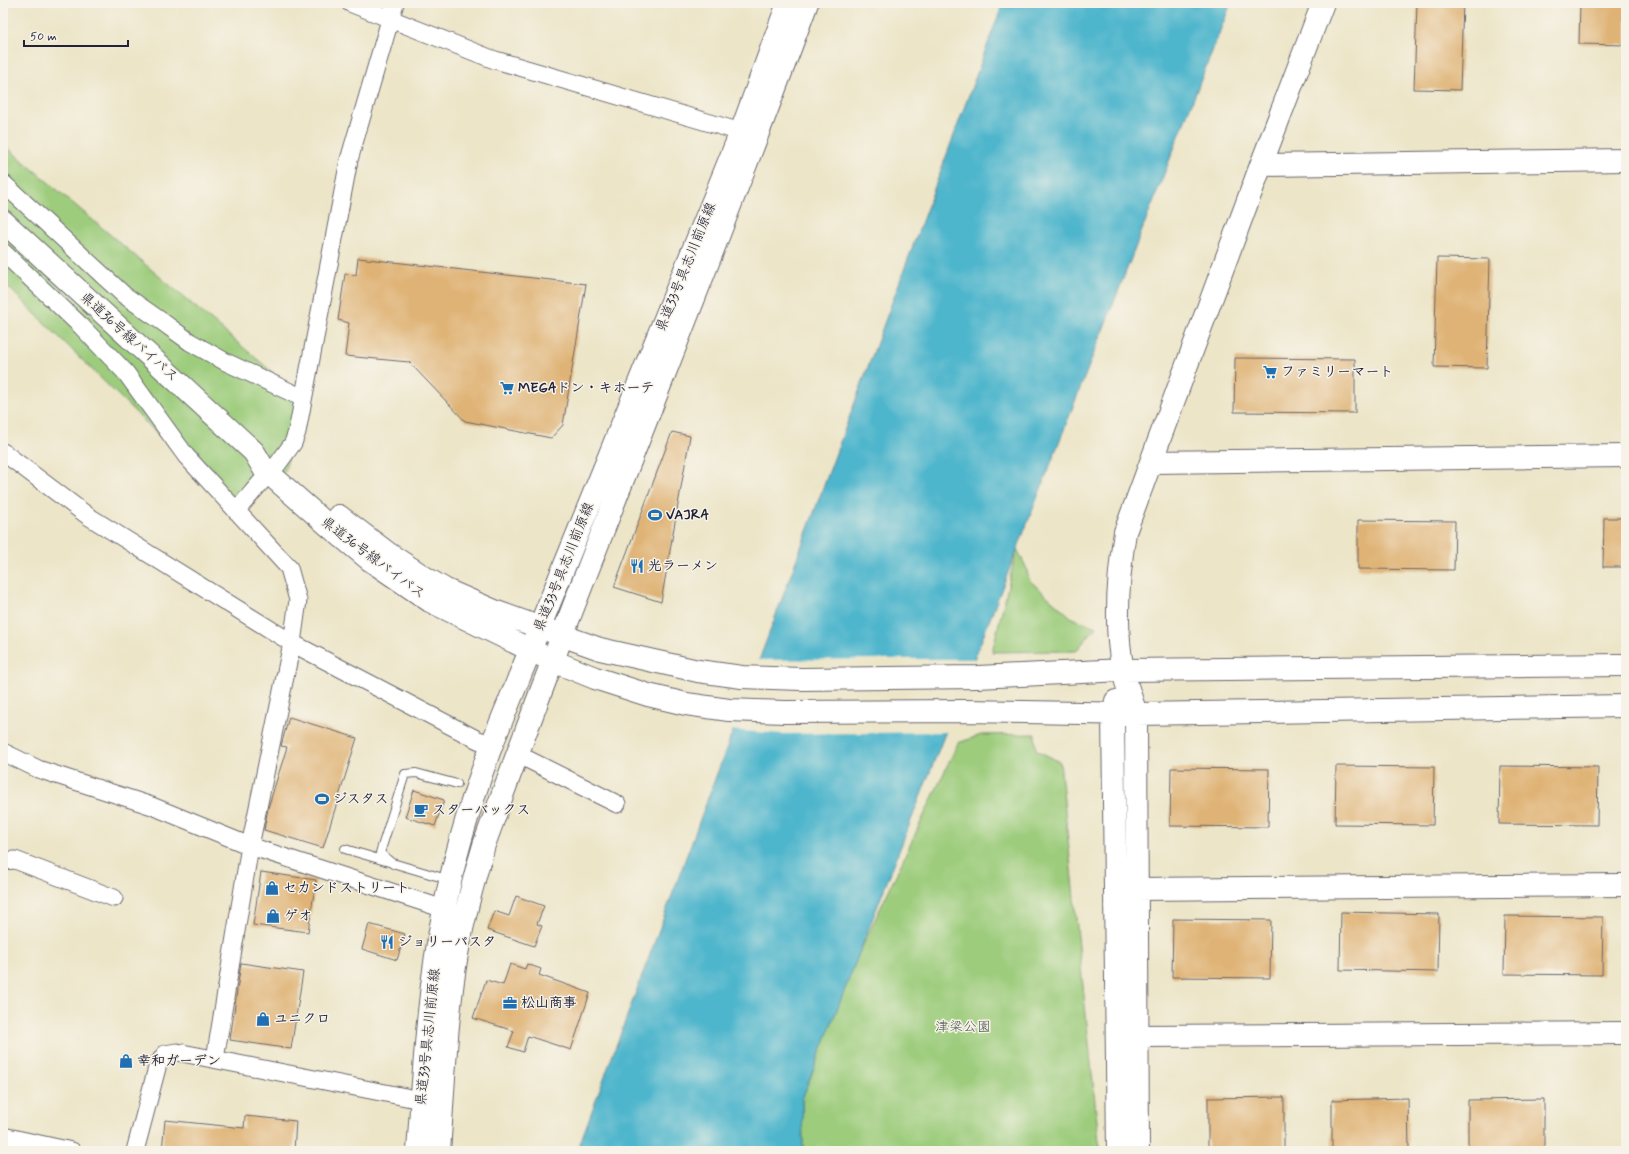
<svg xmlns="http://www.w3.org/2000/svg" width="1629" height="1154" font-family="Mynerve,'Klee One',sans-serif">
<rect width="100%" height="100%" fill="#f7f3e8"/>
<filter id="ink" filterUnits="userSpaceOnUse"><feTurbulence type="fractalNoise" baseFrequency=".025" numOctaves="2"/><feDisplacementMap in="SourceGraphic" scale="8" xChannelSelector="R" yChannelSelector="G"/><feConvolveMatrix kernelMatrix="1 2 1 2 8 2 1 2 1" color-interpolation-filters="sRGB"/></filter>
<filter id="wash" filterUnits="userSpaceOnUse"><feTurbulence type="fractalNoise" baseFrequency=".012" numOctaves="4" result="noise"/><feDisplacementMap in="SourceGraphic" scale="16" xChannelSelector="R" yChannelSelector="G"/><feGaussianBlur stdDeviation="0.9" result="paint"/><feColorMatrix in="noise" values="0 0 0 0 0 0 0 0 0 0 0 0 0 0 0 0 0 1.4 0 .05"/><feComposite in="paint" operator="in"/></filter>
<g filter="url(#wash)">
<rect width="100%" height="100%" fill="#ece5c8"/>
<path fill="#9ccc7c" stroke="#5f775c" d="M 3,144 L 303,398 L 285,471 L 236,511 L 3,282 Z
M 1017,549 L 1026,567 L 1029,580 L 1072,618 L 1096,627 L 1076,651 L 992,652 Z
M 1035,734 L 1036,750 L 1060,762 L 1100,1151 L 803,1151 L 802,1099 L 856,960 L 958,743 L 981,735 Z"/>
<path fill="#4eb5cc" stroke="#386c84" d="M 1003,3 L 1231,3 L 802,1099 L 803,1151 L 577,1151 Z"/>
<path fill="#ece5c8" d="M 882,659 L 976,659 L 947,732 L 782,734 L 730,730 L 756,660 Z"/>
<g id="blocks">
<path fill="#dfb274" d="M 1417,3 L 1463,3 L 1460,90 L 1414,89 Z
M 1580,3 L 1626,3 L 1626,45 L 1579,44 Z
M 358,258 L 586,284 L 563,425 L 551,438 L 465,421 L 409,362 L 345,356 L 349,323 L 338,320 L 345,274 L 356,275 Z
M 1437,258 L 1490,259 L 1487,368 L 1434,367 Z
M 1235,358 L 1355,359 L 1355,413 L 1234,412 Z
M 672,432 L 690,436 L 661,602 L 614,587 Z
M 1604,518 L 1626,518 L 1626,567 L 1603,567 Z
M 1358,520 L 1455,521 L 1454,570 L 1358,569 Z
M 289,717 L 357,738 L 323,848 L 264,830 L 268,808 L 287,747 L 281,746 Z
M 1336,766 L 1434,767 L 1433,825 L 1335,824 Z
M 1500,766 L 1598,767 L 1597,825 L 1499,824 Z
M 1171,768 L 1269,769 L 1268,827 L 1170,826 Z
M 414,790 L 444,800 L 435,826 L 405,817 Z
M 261,872 L 316,880 L 308,932 L 253,925 Z
M 516,896 L 544,906 L 537,924 L 542,926 L 534,946 L 487,930 L 494,911 L 509,916 Z
M 1341,912 L 1439,914 L 1438,972 L 1340,970 Z
M 1505,916 L 1603,917 L 1602,975 L 1504,974 Z
M 1173,919 L 1271,920 L 1270,978 L 1172,977 Z
M 369,924 L 405,934 L 397,960 L 362,949 Z
M 241,963 L 303,972 L 291,1049 L 230,1040 Z
M 510,964 L 525,969 L 527,964 L 541,969 L 539,975 L 590,993 L 571,1050 L 528,1036 L 523,1052 L 508,1047 L 514,1031 L 473,1018 L 486,980 L 503,985 Z
M 1284,1097 L 1284,1151 L 1208,1151 L 1208,1098 Z
M 1408,1098 L 1409,1151 L 1332,1151 L 1332,1100 Z
M 1544,1099 L 1544,1151 L 1468,1151 L 1468,1100 Z
M 245,1116 L 296,1121 L 294,1151 L 162,1151 L 165,1120 L 244,1128 Z"/>
</g>
</g>
<g filter="url(#ink)">
<use href="#blocks" fill-opacity="0" stroke="#69666c" stroke-width="1"/>
<g fill="none" stroke-linecap="round" stroke-linejoin="round">
<defs>
<path id="lane" d="M 345,849 L 450,880
M 393,864 L 380,853 L 405,774 L 416,773 L 457,784"/>
<path id="street" d="M 350,3 L 492,59 L 741,132
M 3,183 L 124,295 L 164,323 L 190,342 L 226,362 L 303,398
M 3,252 L 81,326 L 126,373 L 186,456 L 289,568 L 298,600 L 292,643 L 250,846 L 215,1059
M 3,452 L 88,516 L 292,643 L 478,740 L 492,744
M 277,465 L 293,443 L 297,432 L 349,160 L 395,3
M 236,511 L 269,473
M 3,752 L 38,769 L 152,806 L 250,846 L 444,909
M 517,754 L 617,804
M 3,861 L 15,860 L 114,898
M 3,1136 L 72,1151
M 135,1151 L 158,1064 L 165,1054 L 177,1052 L 421,1100"/>
<path id="secondary" d="M 1261,165 L 1626,160
M 3,221 L 254,452 L 264,469 L 330,527 L 370,560 L 430,601 L 553,661 L 595,678 L 648,695 L 686,704 L 729,710 L 785,712 L 965,711 L 1136,714 L 1626,706
M 1151,462 L 1626,456
M 339,516 L 389,554 L 424,577 L 446,590 L 497,612 L 600,649 L 698,671 L 742,677 L 801,679 L 978,677 L 1123,670 L 1626,665
M 1116,701 L 1113,714 L 1118,1151
M 1136,889 L 1626,885
M 1137,1036 L 1626,1033
M 418,1151 C 424,1070 428,989 444,910 C 455,853 472,798 492,744 L 741,132 L 788,3
M 439,1151 C 444,1086 446,1019 457,954 C 464,917 473,881 484,845 C 586,563 703,285 807,3
M 1138,1151 L 1136,714 C 1132,700 1126,685 1123,670 C 1114,626 1118,577 1125,532 L 1261,165 L 1323,3"/>
</defs>
<use href="#lane" stroke="#69666c" stroke-width="10"/>
<use href="#street" stroke="#69666c" stroke-width="19"/>
<use href="#secondary" stroke="#69666c" stroke-width="24"/>
<use href="#lane" stroke="#fff" stroke-width="8"/>
<use href="#street" stroke="#fff" stroke-width="17"/>
<use href="#secondary" stroke="#fff" stroke-width="22"/>
</g>
</g>
<defs>
<symbol id="supermarket-bare" viewBox="-9 -9 18 18"><path d="M-6-5.5h2.5l.6 2H6L4.5 2H-2.5L-4.4-4H-6ZM-1.5 3.2a1.3 1.3 0 1 0 .1 0ZM3 3.2a1.3 1.3 0 1 0 .1 0Z" fill="#1f6fb2" stroke="#f7f3e8" stroke-width="2.5" paint-order="stroke"/></symbol>
<symbol id="stadium-bare" viewBox="-9 -9 18 18"><path d="M0-5a6.5 5 0 1 0 0 10a6.5 5 0 1 0 0-10ZM-3.5-1.8h7v3.6h-7Z" fill="#1f6fb2" stroke="#f7f3e8" stroke-width="2.5" paint-order="stroke"/></symbol>
<symbol id="restaurant-bare" viewBox="-9 -9 18 18"><path d="M-5-6h1v4h1v-4h1v4h1v-4h1v5L-1.5 .5V6h-2V.5L-5-1ZM5-6V6H3V1.5H1.5Q1.5-4 5-6Z" fill="#1f6fb2" stroke="#f7f3e8" stroke-width="2.5" paint-order="stroke"/></symbol>
<symbol id="cafe-bare" viewBox="-9 -9 18 18"><path d="M-5.5-4.5H6V0H3Q3 3.5 0 3.5H-2.5Q-5.5 3.5-5.5 0ZM3-3.2v2h1.7v-2ZM-6 4.5H4V6H-6Z" fill="#1f6fb2" stroke="#f7f3e8" stroke-width="2.5" paint-order="stroke"/></symbol>
<symbol id="shop-bare" viewBox="-9 -9 18 18"><path d="M-5-2.5h2.3a2.7 3.5 0 0 1 5.4 0H5L5.5 6h-11ZM-1.5-2.5h3a1.5 2.3 0 0 0-3 0Z" fill="#1f6fb2" stroke="#f7f3e8" stroke-width="2.5" paint-order="stroke"/></symbol>
<symbol id="office-bare" viewBox="-9 -9 18 18"><path d="M-6-3h4V-5.5h4V-3h4V5H-6ZM-1-4.5V-3h2v-1.5ZM-6 0V1H6V0Z" fill="#1f6fb2" stroke="#f7f3e8" stroke-width="2.5" paint-order="stroke"/></symbol>
</defs>
<g fill-rule="evenodd">
<use href="#supermarket-bare" x="1260" y="362" width="20" height="20"/>
<use href="#supermarket-bare" x="497" y="378" width="20" height="20"/>
<use href="#stadium-bare" x="645" y="505" width="20" height="20"/>
<use href="#restaurant-bare" x="627" y="556" width="20" height="20"/>
<use href="#stadium-bare" x="312" y="789" width="20" height="20"/>
<use href="#cafe-bare" x="411" y="800" width="20" height="20"/>
<use href="#shop-bare" x="262" y="878" width="20" height="20"/>
<use href="#shop-bare" x="263" y="906" width="20" height="20"/>
<use href="#restaurant-bare" x="377" y="932" width="20" height="20"/>
<use href="#office-bare" x="500" y="993" width="20" height="20"/>
<use href="#shop-bare" x="253" y="1009" width="20" height="20"/>
<use href="#shop-bare" x="116" y="1051" width="20" height="20"/>
</g>
<g text-anchor="middle" dominant-baseline="central" stroke-width="3" stroke-linejoin="round" paint-order="stroke">
<g font-size="14" fill="#22223b" stroke="#f7f3e8">
<text transform="translate(686 267) rotate(-68)">県道33号具志川前原線</text>
<text transform="translate(129 337) rotate(42)">県道36号線バイパス</text>
<text transform="translate(373 558) rotate(37)">県道36号線バイパス</text>
<text transform="translate(564 567) rotate(-68)">県道33号具志川前原線</text>
<text transform="translate(428 1037) rotate(-84)">県道33号具志川前原線</text>
</g>
<g font-size="14" font-weight="bold" fill="#22223b" stroke="#f7f3e8" text-anchor="start">
<text x="1281" y="372">ファミリーマート</text>
<text x="518" y="388">MEGAドン・キホーテ</text>
<text x="666" y="515">VAJRA</text>
<text x="648" y="566">光ラーメン</text>
<text x="333" y="799">ジスタス</text>
<text x="432" y="810">スターバックス</text>
<text x="283" y="888">セカンドストリート</text>
<text x="284" y="916">ゲオ</text>
<text x="398" y="942">ジョリーパスタ</text>
<text x="521" y="1003">松山商事</text>
<text x="274" y="1019">ユニクロ</text>
<text x="137" y="1061">幸和ガーデン</text>
</g>
<g font-size="14" fill="#47554e" stroke="#f7f3e8">
<text x="963" y="1027">津梁公園</text>
</g>
</g>
<rect width="1629" height="1154" fill="none" stroke="#f7f3e8" stroke-width="16"/>
<path d="M24 40v6h104v-6" fill="none" stroke="#22223b" stroke-width="2"/>
<text x="30" y="40" font-size="12" fill="#22223b" stroke="#f7f3e8" stroke-width="3" paint-order="stroke">50 m</text>
</svg>
